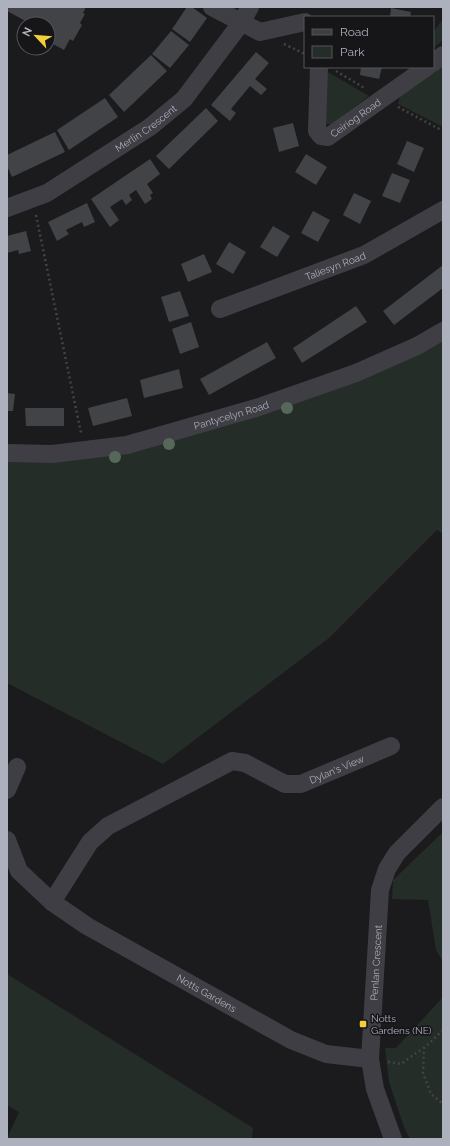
<svg xmlns="http://www.w3.org/2000/svg" width="450" height="1146" font-family="Raleway,sans-serif">
<rect width="100%" height="100%" fill="#1b1b1d"/>
<path fill="#242d27" d="M 443,19 L 443,40 L 433,49 L 433,32 Z
M 443,61 L 443,127 L 398,104 L 401,91 Z
M 321,68 L 369,96 L 332,124 L 325,124 Z
M 443,339 L 443,534 L 437,530 L 329,638 L 163,764 L 7,683 L 7,458 L 109,455 Z
M 443,832 L 443,962 L 436,950 L 428,900 L 392,899 L 393,880 Z
M 7,974 L 253,1128 L 252,1139 L 7,1139 L 19,1112 L 7,1105 Z
M 443,997 L 443,1139 L 410,1139 L 404,1127 L 389,1082 L 385,1048 L 396,1048 Z"/>
<path fill="#424347" d="M 9,7 L 86,7 L 83,13 L 85,14 L 80,23 L 82,25 L 73,41 L 70,39 L 64,50 L 51,43 L 53,40 L 48,37 L 48,24 L 31,24 L 7,11 Z
M 187,7 L 192,7 L 207,18 L 190,42 L 172,29 Z
M 391,8 L 411,12 L 410,17 L 390,17 Z
M 171,31 L 189,45 L 170,68 L 152,54 Z
M 256,52 L 269,63 L 255,79 L 267,89 L 261,95 L 250,86 L 231,109 L 236,113 L 230,121 L 211,105 Z
M 151,55 L 167,71 L 124,112 L 109,95 Z
M 361,67 L 382,67 L 379,79 L 360,75 Z
M 105,98 L 118,117 L 69,150 L 57,130 Z
M 206,108 L 218,121 L 169,169 L 156,156 Z
M 293,123 L 299,146 L 279,152 L 273,128 Z
M 55,132 L 65,152 L 12,177 L 7,166 L 7,155 Z
M 407,141 L 424,148 L 414,172 L 397,164 Z
M 306,154 L 327,167 L 316,185 L 295,172 Z
M 150,159 L 160,174 L 147,184 L 153,193 L 150,195 L 152,199 L 145,204 L 136,190 L 129,195 L 132,200 L 126,205 L 122,199 L 110,207 L 119,220 L 110,227 L 91,199 Z
M 392,173 L 410,180 L 400,203 L 382,196 Z
M 354,193 L 371,201 L 360,224 L 343,215 Z
M 87,203 L 95,222 L 84,227 L 82,222 L 66,230 L 69,234 L 57,241 L 48,222 Z
M 313,211 L 330,220 L 318,242 L 301,233 Z
M 273,226 L 290,236 L 277,257 L 260,247 Z
M 26,231 L 31,251 L 19,254 L 18,250 L 7,253 L 7,236 Z
M 229,242 L 246,252 L 233,274 L 216,264 Z
M 204,254 L 212,272 L 188,282 L 181,264 Z
M 443,265 L 443,288 L 394,325 L 383,311 Z
M 180,291 L 189,316 L 169,322 L 161,297 Z
M 356,306 L 367,322 L 302,363 L 293,348 Z
M 191,322 L 199,347 L 180,354 L 172,329 Z
M 267,342 L 276,358 L 209,395 L 200,379 Z
M 179,369 L 183,388 L 144,398 L 140,380 Z
M 7,393 L 15,394 L 13,411 L 7,411 Z
M 127,398 L 132,416 L 93,426 L 88,408 Z
M 25,408 L 64,408 L 64,426 L 26,426 Z"/>
<g fill="none" stroke-linecap="round" stroke-linejoin="round">
<path stroke="#424349" stroke-width="2.5" stroke-dasharray="2 3" stroke-linecap="butt" d="M 284,44 L 305,54
M 336,71 L 366,89
M 398,107 L 443,131
M 36,215 L 81,433
M 443,1030 L 424,1048 L 423,1073 L 431,1094 L 443,1104
M 388,1062 L 401,1064 L 423,1048"/>
<g stroke="#3e3e44" stroke-width="18">
<path d="M 212,7 L 260,32 L 305,22"/>
<path d="M 433,63 L 443,55"/>
<path id="s1" d="M 319,67 L 317,131 L 321,136 L 328,137 L 427,67"/>
<path id="s2" d="M 7,208 L 47,193 L 150,127 L 184,99 L 241,23 L 250,7"/>
<path id="s3" d="M 220,309 L 364,255 L 443,210"/>
<path id="s4" d="M 7,453 L 52,454 L 127,445 L 256,408 L 356,373 L 417,346 L 443,331"/>
<path d="M 7,790 L 17,767"/>
<path id="s5" d="M 7,840 L 19,871 L 52,902 L 87,926 L 291,1040 L 326,1054 L 370,1059"/>
<path id="s6" d="M 52,902 L 90,842 L 108,826 L 232,761 L 245,763 L 285,784 L 301,784 L 391,746"/>
<path id="s7" d="M 393,1139 L 375,1089 L 370,1059 L 380,890 L 387,869 L 397,853 L 443,807"/>
</g>
</g>
<g fill="#55685a">
<circle cx="287" cy="408" r="6"/>
<circle cx="169" cy="444" r="6"/>
<circle cx="115" cy="457" r="6"/>
</g>
<rect fill="#f4ce3b" stroke="#161618" stroke-width="1.5" x="359" y="1020" width="8" height="8" rx="2"/>
<g text-anchor="middle" dominant-baseline="central" stroke-width="3" stroke-linejoin="round" paint-order="stroke">
<g font-size="10" fill="#adb0bd" stroke="#161618">
<text stroke="none"><textPath href="#s1" startOffset="111">Ceiriog Road</textPath></text>
<text stroke="none"><textPath href="#s2" startOffset="161">Merlin Crescent</textPath></text>
<text stroke="none"><textPath href="#s3" startOffset="123">Taliesyn Road</textPath></text>
<text stroke="none"><textPath href="#s4" startOffset="229">Pantycelyn Road</textPath></text>
<text stroke="none"><textPath href="#s6" startOffset="348">Dylan's View</textPath></text>
<text stroke="none"><textPath href="#s7" startOffset="180">Penlan Crescent</textPath></text>
<text stroke="none"><textPath href="#s5" startOffset="258">Notts Gardens</textPath></text>
</g>
<g font-size="10" fill="#adb0bd" stroke="#161618" text-anchor="start">
<text x="371" y="1018">Notts<tspan x="371" dy="12">Gardens (NE)</tspan></text>
</g>
</g>
<rect width="450" height="1146" fill="none" stroke="#adb0bd" stroke-width="16"/>
<rect x="304" y="16" width="130" height="52" fill="#161618" stroke="#52545a"/>
<rect x="312" y="29" width="20" height="6" fill="#3e3e44" stroke="#52545a"/>
<text x="340" y="36" font-size="12" fill="#adb0bd">Road</text>
<rect x="312" y="46" width="20" height="12" fill="#242d27" stroke="#52545a"/>
<text x="340" y="56" font-size="12" fill="#adb0bd">Park</text>
<g transform="translate(36 36) rotate(296)"><circle r="19" fill="#161618" stroke="#52545a"/>
<path d="M0-3L7 15L0 10L-7 15Z" fill="#f4ce3b"/>
<text y="-6" font-size="11" font-weight="bold" text-anchor="middle" fill="#adb0bd">N</text>
</g>
</svg>
